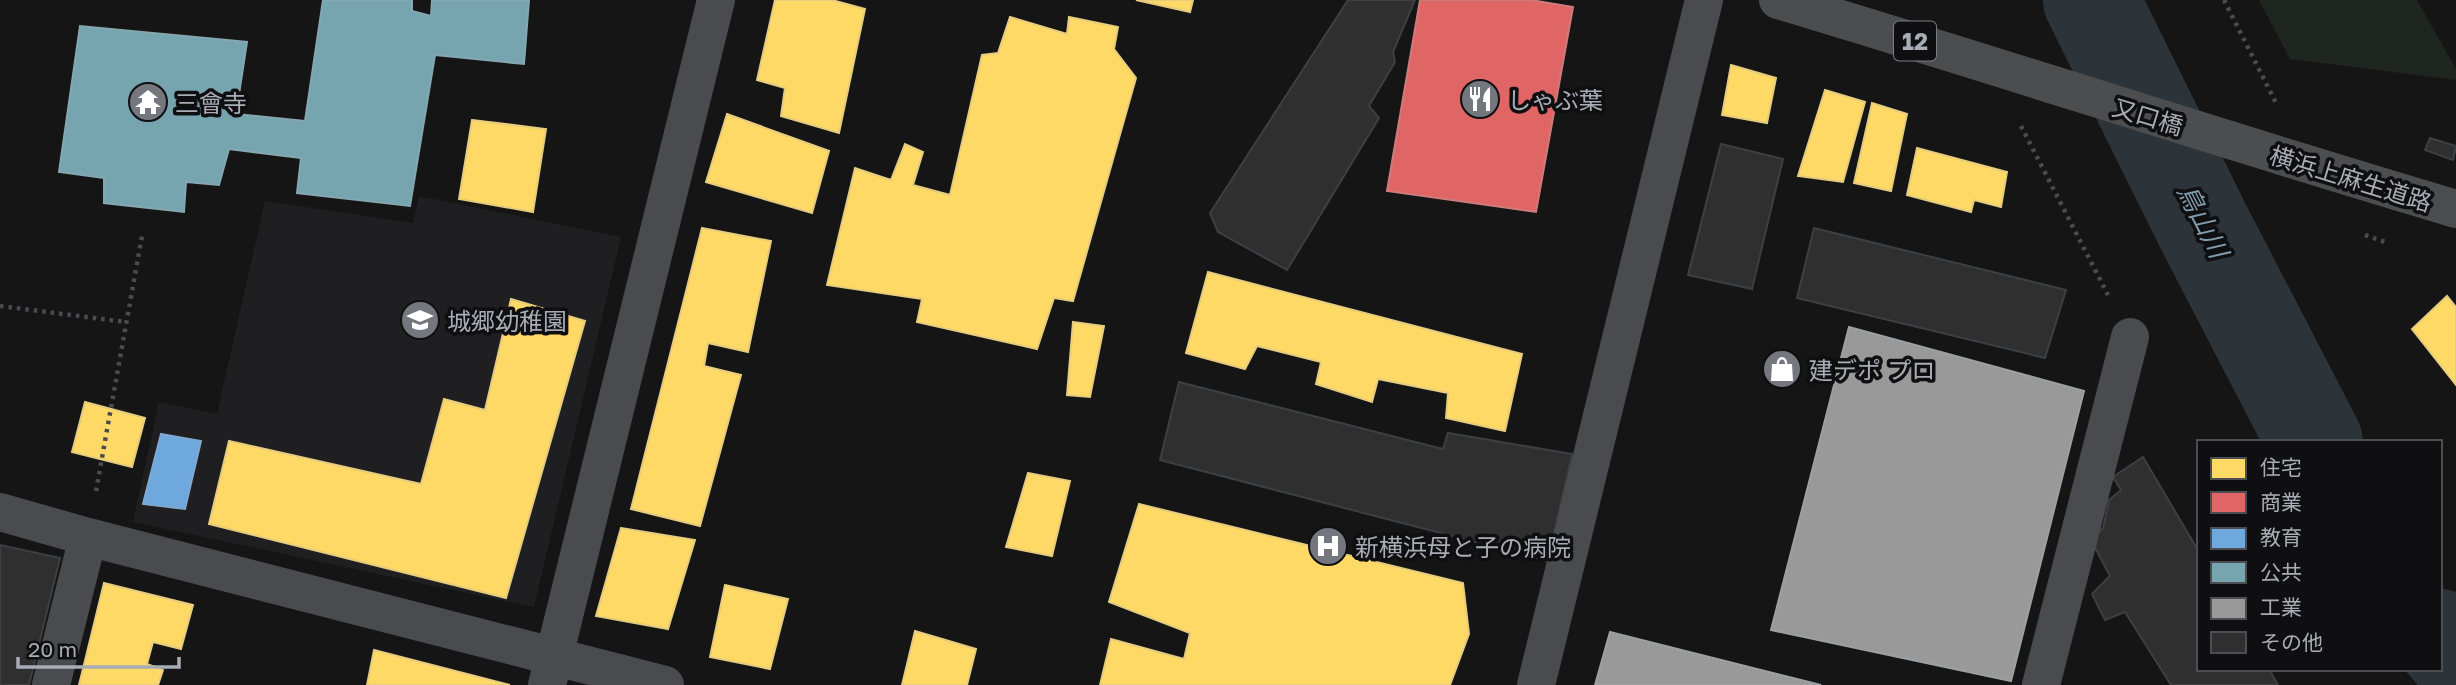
<svg xmlns="http://www.w3.org/2000/svg" width="2456" height="685" font-family="'Golos Text','Noto Sans JP',sans-serif">
<rect width="100%" height="100%" fill="#151515"/>
<path fill="#1f1f21" d="M 419,196 L 621,237 L 534,607 L 133,522 L 159,402 L 217,414 L 265,201 L 413,223 Z"/>
<path fill="#1f251f" d="M 2259,0 L 2417,0 L 2456,69 L 2456,80 L 2290,59 Z"/>
<path fill="#ffd966" stroke="#e5cc7e" stroke-width="2" d="M 775,0 L 832,0 L 865,9 L 839,133 L 781,116 L 785,88 L 757,80 Z
M 1136,0 L 1193,0 L 1190,12 Z
M 1010,17 L 1067,34 L 1069,17 L 1118,27 L 1114,49 L 1136,78 L 1073,301 L 1054,298 L 1037,349 L 917,322 L 922,299 L 827,285 L 855,168 L 891,180 L 905,144 L 923,152 L 913,185 L 950,195 L 982,55 L 998,53 Z
M 1731,65 L 1776,78 L 1767,123 L 1722,115 Z
M 1825,90 L 1865,102 L 1843,182 L 1798,176 Z
M 1872,103 L 1907,114 L 1891,191 L 1854,183 Z
M 727,114 L 829,151 L 812,213 L 706,182 Z
M 472,120 L 546,129 L 533,212 L 459,199 Z
M 1917,148 L 2007,172 L 2001,207 L 1974,200 L 1971,212 L 1907,195 Z
M 702,228 L 771,241 L 748,352 L 708,343 L 704,366 L 741,375 L 700,526 L 631,509 Z
M 1208,272 L 1522,354 L 1505,431 L 1446,418 L 1448,393 L 1378,379 L 1372,402 L 1316,384 L 1321,362 L 1257,346 L 1245,369 L 1186,353 Z
M 2447,296 L 2456,307 L 2456,385 L 2412,329 Z
M 511,299 L 585,321 L 506,598 L 209,524 L 229,441 L 421,484 L 444,399 L 485,410 Z
M 1073,322 L 1104,326 L 1090,397 L 1067,395 Z
M 85,402 L 145,418 L 132,467 L 72,452 Z
M 1028,473 L 1070,481 L 1052,556 L 1006,547 Z
M 1139,504 L 1463,583 L 1469,634 L 1450,685 L 1100,685 L 1111,639 L 1184,659 L 1190,633 L 1109,602 Z
M 621,528 L 695,540 L 668,629 L 596,616 Z
M 104,583 L 193,605 L 181,649 L 153,642 L 147,664 L 163,670 L 158,685 L 79,685 Z
M 725,585 L 788,599 L 770,669 L 710,657 Z
M 915,631 L 976,649 L 967,685 L 902,685 Z
M 374,650 L 510,685 L 367,685 Z"/>
<path fill="#e06666" stroke="#cf7b7e" stroke-width="2" d="M 1420,0 L 1531,0 L 1573,7 L 1536,212 L 1387,191 Z"/>
<path fill="#6fa8dc" stroke="#80a9d0" stroke-width="2" d="M 161,434 L 201,441 L 185,509 L 143,504 Z"/>
<path fill="#76a5af" stroke="#85a7b1" stroke-width="2" d="M 323,0 L 412,0 L 412,11 L 431,16 L 432,0 L 529,0 L 524,64 L 435,55 L 410,206 L 297,193 L 301,158 L 229,149 L 219,185 L 186,182 L 184,212 L 104,203 L 104,178 L 59,172 L 80,26 L 247,42 L 236,114 L 305,121 Z"/>
<path fill="#999" stroke="#9d9fa1" stroke-width="2" d="M 1849,327 L 2084,391 L 2011,681 L 1771,630 Z
M 1610,632 L 1821,685 L 1595,685 Z"/>
<g fill="none" stroke-linecap="round" stroke-linejoin="round">
<path stroke="#2d3439" stroke-width="96" d="M 2091,0 L 2203,226 L 2315,442
M 2440,637 L 2456,656"/>
</g>
<path fill="#2f2f30" stroke="#3d3f41" stroke-width="2" d="M 1348,0 L 1415,0 L 1393,52 L 1395,62 L 1369,106 L 1379,118 L 1287,270 L 1218,232 L 1210,213 Z
M 2430,138 L 2456,146 L 2453,160 L 2425,150 Z
M 1721,144 L 1783,159 L 1752,289 L 1688,275 Z
M 1814,228 L 2066,290 L 2045,358 L 1797,298 Z
M 1179,382 L 1443,449 L 1448,433 L 1572,454 L 1548,561 L 1160,460 Z
M 2143,457 L 2199,552 L 2199,669 L 2269,669 L 2278,685 L 2171,685 L 2125,612 L 2105,620 L 2092,594 L 2110,576 L 2091,540 L 2103,528 L 2109,500 L 2121,490 L 2113,477 Z
M 0,545 L 60,558 L 29,685 L 0,685 Z"/>
<g fill="none" stroke-linecap="round" stroke-linejoin="round">
<path stroke="#4b4c4f" stroke-width="4.5" stroke-dasharray="3.5 5" stroke-linecap="butt" d="M 2224,0 L 2277,105
M 2021,126 L 2108,295
M 2365,235 L 2388,243
M 0,306 L 126,322
M 96,491 L 142,236"/>
<path stroke="#494b4e" stroke-width="38" d="M 0,512 L 88,537 L 665,685
M 51,685 L 88,537
M 547,685 L 716,0
M 1536,685 L 1704,0
M 2041,685 L 2130,337"/>
<path stroke="#4c4d4f" stroke-width="38" d="M 1778,0 C 2005,68 2229,142 2456,209"/>
</g>
<defs>
<symbol id="restaurant-disc" viewBox="-11 -11 22 22"><circle r="9.5" fill="#74777d" stroke="#0f0f11"/><path d="M-5-6h1v4h1v-4h1v4h1v-4h1v5L-1.5 .5V6h-2V.5L-5-1ZM5-6V6H3V1.5H1.5Q1.5-4 5-6Z" fill="#fff"/></symbol>
<symbol id="temple-disc" viewBox="-11 -11 22 22"><circle r="9.5" fill="#74777d" stroke="#0f0f11"/><path d="M0-6L5-2H3V0L6.5 2.5H4V6H1.5V3h-3V6H-4V2.5H-6.5L-3 0V-2H-5Z" fill="#fff"/></symbol>
<symbol id="school-disc" viewBox="-11 -11 22 22"><circle r="9.5" fill="#74777d" stroke="#0f0f11"/><path d="M0-5L7-2L0 1L-7-2ZM-4 1L0 2.5L4 1V4Q0 6-4 4Z" fill="#fff"/></symbol>
<symbol id="shop-disc" viewBox="-11 -11 22 22"><circle r="9.5" fill="#74777d" stroke="#0f0f11"/><path d="M-5-2.5h2.3a2.7 3.5 0 0 1 5.4 0H5L5.5 6h-11ZM-1.5-2.5h3a1.5 2.3 0 0 0-3 0Z" fill="#fff"/></symbol>
<symbol id="hospital-disc" viewBox="-11 -11 22 22"><circle r="9.5" fill="#74777d" stroke="#0f0f11"/><path d="M-5-5h3v3.5h4V-5h3V5h-3V1.5h-4V5h-3Z" fill="#fff"/></symbol>
</defs>
<g fill-rule="evenodd">
<use href="#restaurant-disc" x="1458" y="77" width="44" height="44"/>
<use href="#temple-disc" x="126" y="80" width="44" height="44"/>
<use href="#school-disc" x="398" y="298" width="44" height="44"/>
<use href="#shop-disc" x="1760" y="347" width="44" height="44"/>
<use href="#hospital-disc" x="1306" y="524" width="44" height="44"/>
</g>
<g text-anchor="middle" dominant-baseline="central" stroke-width="7" stroke-linejoin="round" paint-order="stroke">
<rect fill="#0f0f11" stroke="#797d84" stroke-width="2" x="1894" y="21.5" width="42" height="39" rx="5"/>
<g font-size="23" font-weight="bold" fill="#a7acb5">
<text x="1915" y="41">12</text>
</g>
<g font-size="24" fill="#a7acb5" stroke="#0f0f11" text-anchor="start">
<text x="1507" y="99">しゃぶ葉</text>
<text x="175" y="102">三會寺</text>
<text x="447" y="320">城郷幼稚園</text>
<text x="1809" y="369">建デポ プロ</text>
<text x="1355" y="546">新横浜母と子の病院</text>
</g>
<g font-size="24" fill="#a7acb5" stroke="#0f0f11">
<text transform="translate(2148 116) rotate(17)">又口橋</text>
<text transform="translate(2351 178) rotate(17)">横浜上麻生道路</text>
</g>
<g font-size="26" font-style="italic" fill="#829aac" stroke="#0f0f11">
<text transform="translate(2203 221) rotate(63)">鳥山川</text>
</g>
</g>
<rect x="2197" y="440" width="245" height="231" fill="#0f0f11" stroke="#4c4e53" stroke-width="2"/>
<rect x="2211" y="458" width="35" height="21" fill="#ffd966" stroke="#4c4e53" stroke-width="2"/>
<text x="2260" y="475" font-size="21" fill="#a7acb5">住宅</text>
<rect x="2211" y="492" width="35" height="21" fill="#e06666" stroke="#4c4e53" stroke-width="2"/>
<text x="2260" y="510" font-size="21" fill="#a7acb5">商業</text>
<rect x="2211" y="528" width="35" height="21" fill="#6fa8dc" stroke="#4c4e53" stroke-width="2"/>
<text x="2260" y="545" font-size="21" fill="#a7acb5">教育</text>
<rect x="2211" y="562" width="35" height="21" fill="#76a5af" stroke="#4c4e53" stroke-width="2"/>
<text x="2260" y="580" font-size="21" fill="#a7acb5">公共</text>
<rect x="2211" y="598" width="35" height="21" fill="#999999" stroke="#4c4e53" stroke-width="2"/>
<text x="2260" y="615" font-size="21" fill="#a7acb5">工業</text>
<rect x="2211" y="632" width="35" height="21" fill="#2f2f30" stroke="#4c4e53" stroke-width="2"/>
<text x="2260" y="650" font-size="21" fill="#a7acb5">その他</text>
<path d="M18 657v10h161v-10" fill="none" stroke="#a7acb5" stroke-width="3.5"/>
<text x="28" y="657" font-size="21" fill="#a7acb5" stroke="#0f0f11" stroke-width="5" paint-order="stroke">20 m</text>
</svg>
